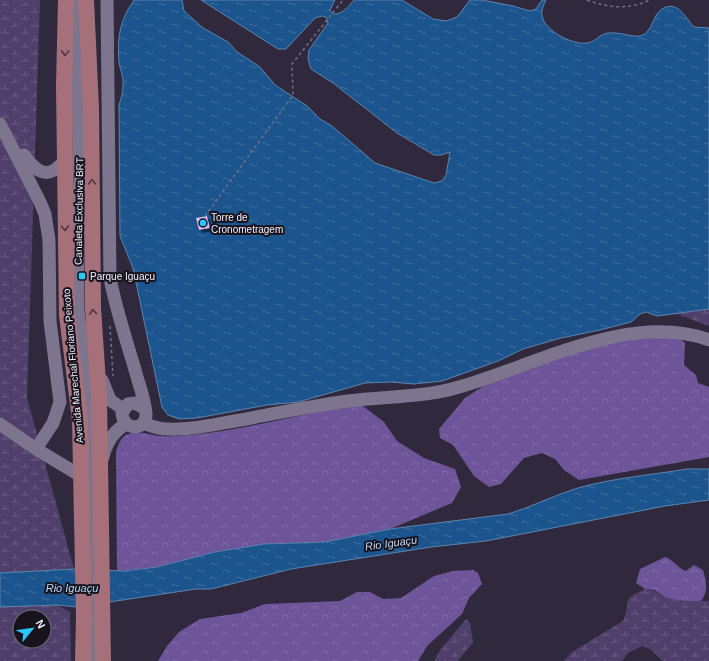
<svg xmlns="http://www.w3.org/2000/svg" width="709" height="661" font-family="Helvetica,sans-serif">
<defs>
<pattern id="forest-crowns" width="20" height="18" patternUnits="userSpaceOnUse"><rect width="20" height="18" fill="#6e5498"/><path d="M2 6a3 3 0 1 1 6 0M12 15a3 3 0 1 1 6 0" fill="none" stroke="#836da7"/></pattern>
<pattern id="wetland-marsh" width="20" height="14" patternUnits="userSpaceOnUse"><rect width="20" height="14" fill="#4f406b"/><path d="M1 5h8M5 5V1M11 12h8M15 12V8" fill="none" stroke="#695c81"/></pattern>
<pattern id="water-ripples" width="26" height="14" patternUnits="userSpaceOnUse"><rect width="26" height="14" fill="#1c558d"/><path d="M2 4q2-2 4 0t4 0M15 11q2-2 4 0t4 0" fill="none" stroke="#3e6e9e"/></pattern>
<pattern id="building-back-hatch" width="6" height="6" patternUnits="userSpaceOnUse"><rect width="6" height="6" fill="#dbbdf8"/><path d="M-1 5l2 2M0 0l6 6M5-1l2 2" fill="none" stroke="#b7a0cd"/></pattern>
</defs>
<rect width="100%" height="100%" fill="#30293d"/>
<path fill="url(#forest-crowns)" d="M 678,337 L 685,343 L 684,365 L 696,375 L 698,383 L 709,387 L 709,457 L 579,480 L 564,470 L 555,459 L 542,453 L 524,458 L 501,484 L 489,487 L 474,476 L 453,445 L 440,438 L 439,429 L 465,398 L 485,385 L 569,353 L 626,339 Z
M 343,406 L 363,406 L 384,422 L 397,441 L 424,458 L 455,469 L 461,487 L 452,503 L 390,529 L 325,542 L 264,544 L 215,552 L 157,567 L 117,571 L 116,452 C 119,442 122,434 133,433 C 142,431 151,435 160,436 C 167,437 175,436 181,436 C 236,431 290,418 343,406 Z
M 665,557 C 674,560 677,568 686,571 L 694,565 L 703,570 C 706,581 709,591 701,601 L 683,601 L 666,598 L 655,590 L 645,589 L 636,583 L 640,569 Z
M 473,570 L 478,573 L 482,584 L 469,598 L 462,614 L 427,646 L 418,661 L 158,661 L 167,646 L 179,632 L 200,619 L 241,613 L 265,604 L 340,601 L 357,592 L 370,592 L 383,599 L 401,598 L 434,576 L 453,571 Z"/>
<path fill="url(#wetland-marsh)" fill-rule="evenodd" d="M 0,0 L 40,0 L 27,398 L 74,569 L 0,573 Z
M 709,309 L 709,326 L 677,314 Z
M 645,589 C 659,590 658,595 668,598 C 682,602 695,601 709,601 L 709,661 L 663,661 L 650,649 L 642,646 L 628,653 L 622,661 L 564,661 L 572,652 L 623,621 C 633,599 618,602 645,589 Z
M 57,605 L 70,612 L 71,661 L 0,661 L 0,607 ZM 20,617 L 44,617 L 44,641 L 20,641 Z
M 466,619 L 470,623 L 473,642 L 458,661 L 434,661 L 441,649 Z"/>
<path fill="url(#water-ripples)" stroke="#5d84af" d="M 134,0 L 182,0 L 184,11 L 203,28 L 228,42 L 237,52 L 260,67 L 275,85 L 307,106 L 320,119 L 332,126 L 375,163 L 434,183 L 442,181 L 446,175 L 450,152 L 441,155 L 434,155 L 397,133 L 333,83 L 311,69 L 308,59 L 309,50 L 328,23 L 326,17 L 322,16 L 315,18 L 286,49 L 278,49 L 201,0 L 335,0 L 330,10 L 333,14 C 342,15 349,6 354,0 L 402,0 L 433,19 L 446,21 L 457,17 L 470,0 L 482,0 L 513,6 L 530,11 L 536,9 L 542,0 L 546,0 C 544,4 541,11 542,15 C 543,31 577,48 591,42 C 598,39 601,33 610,33 C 620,32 631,37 640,36 C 654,33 652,11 666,7 C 680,3 686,19 694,27 L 709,28 L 709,309 L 657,316 L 646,312 L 640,314 L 631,322 L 600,330 L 561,338 L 523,349 L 498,361 L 442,381 L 414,384 L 391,382 L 365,383 L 298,402 L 267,405 L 197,418 L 179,419 L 168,415 L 162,407 L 133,268 L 120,236 L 119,105 C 121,99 123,92 123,86 C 124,77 120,70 119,62 C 117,37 120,20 134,0 Z
M 687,469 L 709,469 L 709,500 L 665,506 L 486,541 L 431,547 L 291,569 L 211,589 L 196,589 L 76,607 L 57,605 L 0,607 L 0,573 L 74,569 L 124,571 L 157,567 L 215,552 L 264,544 L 325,542 L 390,529 L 508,514 C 532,507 554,495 578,488 C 613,478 651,475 687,469 Z"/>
<path fill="#0007" d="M 207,217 L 210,220 L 212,231 L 203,233 L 200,230 Z"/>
<path fill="url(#building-back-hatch)" d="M 207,216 L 210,228 L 199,230 L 196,218 Z"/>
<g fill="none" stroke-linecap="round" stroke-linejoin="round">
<path stroke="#777183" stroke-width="1.5" stroke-dasharray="3 3" stroke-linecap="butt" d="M 587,0 C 609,8 628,10 650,0
M 205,216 L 293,95 L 292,64 L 343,0
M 110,326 L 113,376"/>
<path stroke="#7d758d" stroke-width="13" d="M 75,0 L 80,180 L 77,230 L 78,311 L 90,415 L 93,661
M 107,0 L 110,278 C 116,310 127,342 136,373 C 139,385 146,403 146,415 C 146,431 123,431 122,413 L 128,404 L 135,403 L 144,408
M 0,124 L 39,200 L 45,214 L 49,240 L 50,321 L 60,402 L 53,423 L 36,449
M 24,155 C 36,172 48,181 64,161
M 102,380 L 110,400 L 123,409
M 143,423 C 151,426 158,429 167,429 C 189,430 213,425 235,421 C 273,414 310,406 348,401 C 385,396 423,398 459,387 C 534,366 630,311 709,340
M 0,424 L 36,449 L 81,476
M 102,460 C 106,444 112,432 126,424"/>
<path stroke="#a5707a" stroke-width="16" d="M 66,0 L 64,85 L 67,315 L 80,420 L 84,617 L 83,661
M 86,0 L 91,108 L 93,308 L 99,398 L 103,661"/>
</g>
<defs><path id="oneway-chevron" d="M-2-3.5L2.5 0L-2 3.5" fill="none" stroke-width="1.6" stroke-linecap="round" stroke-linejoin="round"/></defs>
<g stroke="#503842">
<use href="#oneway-chevron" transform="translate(65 53) rotate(93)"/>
<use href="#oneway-chevron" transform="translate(92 182) rotate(-91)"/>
<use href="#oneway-chevron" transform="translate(65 228) rotate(89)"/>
<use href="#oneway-chevron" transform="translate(93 312) rotate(-93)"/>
</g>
<g fill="#28c8ff" stroke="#17131d" stroke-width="1.5">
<circle cx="203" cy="223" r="4"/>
<rect x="78" y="272" width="8" height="8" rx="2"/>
</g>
<g text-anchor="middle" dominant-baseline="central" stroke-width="4" stroke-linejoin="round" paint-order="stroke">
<g font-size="10" fill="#f5f1ff" stroke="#17131d">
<text transform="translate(79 211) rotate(-89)">Canaleta Exclusiva BRT</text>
<text transform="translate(73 366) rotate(-95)">Avenida Marechal Floriano Peixoto</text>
</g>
<g font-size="10" fill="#f5f1ff" stroke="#17131d" text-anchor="start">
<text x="211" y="217">Torre de<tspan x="211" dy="12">Cronometragem</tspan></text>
<text x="90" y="276">Parque Iguaçu</text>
</g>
<g font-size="11" font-style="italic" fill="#bad7f8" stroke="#17131d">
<text transform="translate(391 543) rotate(-8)">Rio Iguaçu</text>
<text x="72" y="588">Rio Iguaçu</text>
</g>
</g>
<g transform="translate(32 629) rotate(61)"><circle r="19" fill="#17131d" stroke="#706c77"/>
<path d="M0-3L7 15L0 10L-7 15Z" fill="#28c8ff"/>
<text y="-6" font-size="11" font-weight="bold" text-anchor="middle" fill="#f5f1ff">N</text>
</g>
</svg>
